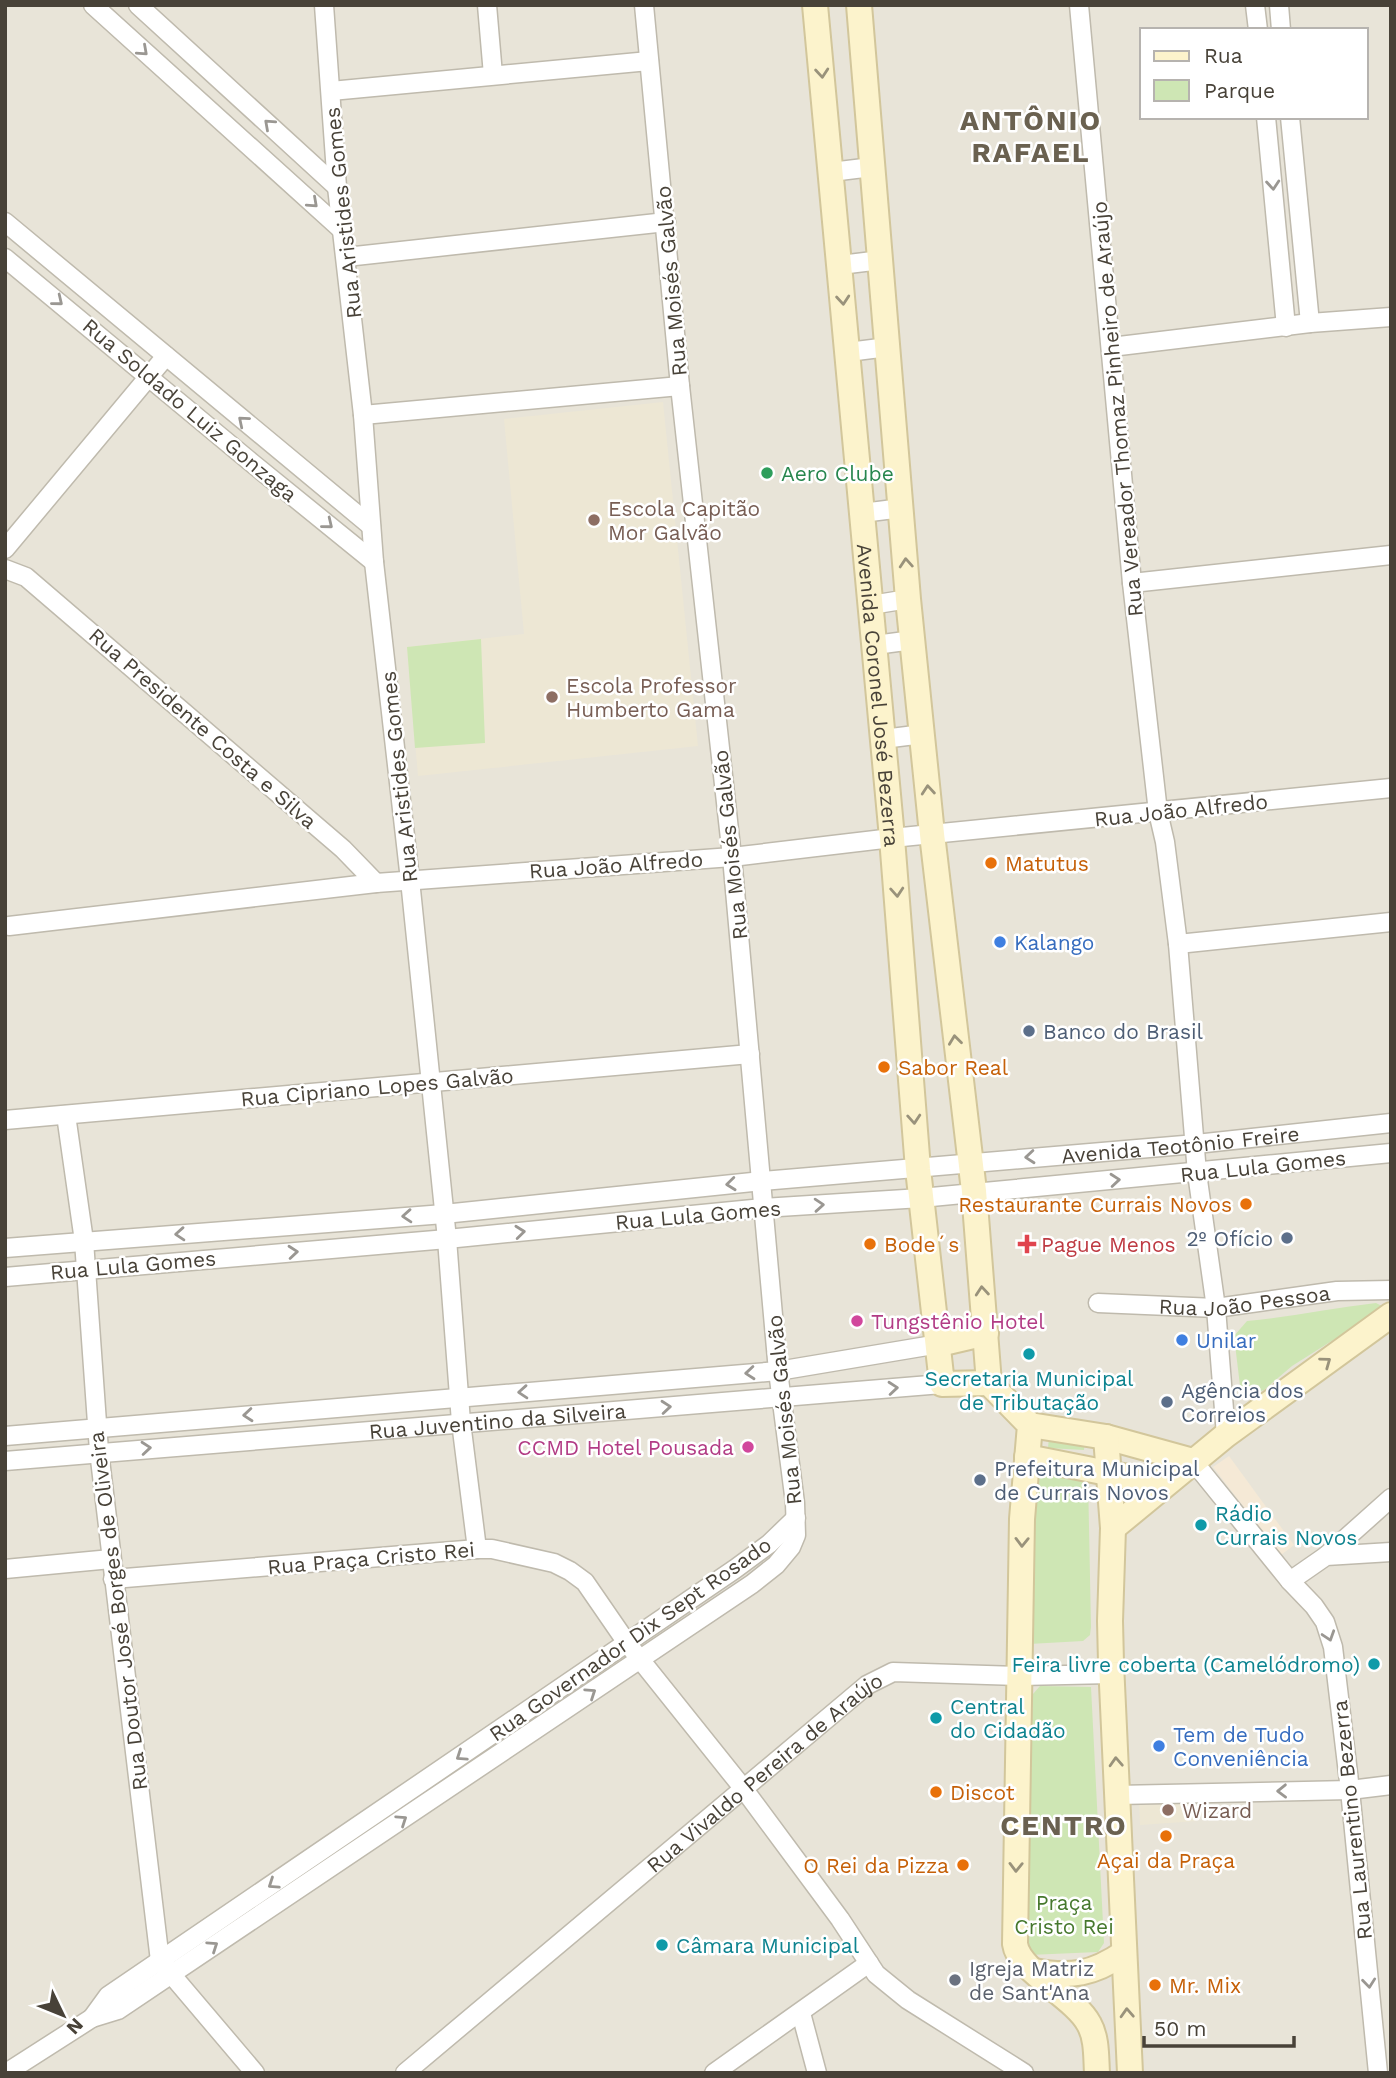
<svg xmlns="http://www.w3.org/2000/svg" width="1396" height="2078" font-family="'Work Sans',sans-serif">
<rect width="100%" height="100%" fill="#f4f2ea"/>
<path fill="#e8e4d8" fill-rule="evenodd" d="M 5,5 L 1391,5 L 1391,2073 L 5,2073 ZM 1142,30 L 1366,30 L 1366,117 L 1142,117 Z"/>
<path fill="#f5e9d6" d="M 1229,1456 L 1294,1545 L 1281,1555 L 1213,1467 Z"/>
<path fill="#ede7d4" d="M 663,402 L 698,746 L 418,776 L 407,647 L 524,634 L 504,419 Z
M 1195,1795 L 1197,1821 L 1140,1825 L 1139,1799 Z"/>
<path fill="#cee6b4" d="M 481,639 L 485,743 L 415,748 L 407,647 Z
M 1376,1303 L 1382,1306 L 1379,1311 L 1292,1366 L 1264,1390 L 1246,1396 L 1241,1394 L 1234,1336 L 1247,1321 C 1290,1317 1333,1308 1376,1303 Z
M 1049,1437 L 1085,1439 L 1084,1450 L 1048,1448 Z
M 1038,1475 L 1088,1477 L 1091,1627 L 1090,1635 L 1083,1641 L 1029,1644 L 1022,1628 Z
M 1040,1686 L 1091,1687 L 1104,1943 L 1098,1952 L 1029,1955 L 1023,1948 L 1033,1694 Z"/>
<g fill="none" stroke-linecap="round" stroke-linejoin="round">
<defs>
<g id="street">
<path d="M 93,5 L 342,230"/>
<path d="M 138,5 L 337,187"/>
<path d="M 324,5 L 337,187 L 363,415 L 374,562 L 410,880 L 447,1239 L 461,1422 L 477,1549"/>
<path d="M 487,5 L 493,75"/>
<path d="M 1079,5 L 1132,583 L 1158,812 L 1165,842 L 1178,944 L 1197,1173 L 1216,1308 L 1226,1435"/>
<path d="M 1255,5 L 1258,30"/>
<path d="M 1279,5 L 1281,30"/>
<path d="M 331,91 L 649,61"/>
<path d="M 1266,117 L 1286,327"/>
<path d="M 1290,117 L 1310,323"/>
<path d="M 831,172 L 872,167"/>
<path d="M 5,222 L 371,526"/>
<path d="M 346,257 L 666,222"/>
<path d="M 5,258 L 252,463 L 374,562"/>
<path d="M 840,265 L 881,260"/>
<path d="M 1111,347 L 1310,323 L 1391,317"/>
<path d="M 848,352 L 888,347"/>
<path d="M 363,415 L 680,386"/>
<path d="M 862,513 L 902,508"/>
<path d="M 5,549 L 166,356"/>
<path d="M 5,569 L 26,577 L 343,849 L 376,883"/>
<path d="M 1132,583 L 1391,555"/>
<path d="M 871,605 L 908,599"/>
<path d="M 875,645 L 913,640"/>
<path d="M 883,739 L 923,734"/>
<path d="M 9,926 L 376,883 L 732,857 L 892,838 L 1391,788"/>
<path d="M 1178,944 L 1391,922"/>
<path d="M 66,1115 L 84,1241 L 99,1451 L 160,1961 L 255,2073"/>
<path d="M 5,1120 L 750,1054"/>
<path id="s1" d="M 5,1248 L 444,1214 L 762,1181 L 1196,1144 L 1391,1123"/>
<path d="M 5,1277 L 447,1239 L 763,1208 L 921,1198 L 1391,1153"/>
<path id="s2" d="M 1098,1303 L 1216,1308 L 1337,1291 L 1391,1290"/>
<path d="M 5,1436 L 778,1371 L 939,1344"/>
<path id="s3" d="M 5,1461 L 942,1384"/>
<path d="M 1193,1461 L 1290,1581 L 1314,1606 L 1325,1622 L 1333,1647 L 1350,1790 L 1378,2073"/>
<path d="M 1326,1556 L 1391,1498"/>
<path d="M 5,1569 L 111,1559"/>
<path d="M 113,1579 L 477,1549 L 492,1549 L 554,1563 L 570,1571 L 585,1582 L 627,1643 L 743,1788 L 840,1919 L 876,1974 L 908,2000 L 1024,2073"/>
<path d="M 1290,1581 L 1326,1556 L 1391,1552"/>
<path d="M 1117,1795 L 1350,1790 L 1391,1785"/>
<path d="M 801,2013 L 817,2073"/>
<path d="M 92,2018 L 108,1996 L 735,1569 L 769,1544 L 796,1518"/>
<path d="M 6,2073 L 92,2018 L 118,2010 L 752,1584 L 776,1565 L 791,1547 L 796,1535 L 795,1503 L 778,1371 L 732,857 L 680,386 L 644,5"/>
<path id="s4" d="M 405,2073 L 867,1685 L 893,1672 L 1020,1676 L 1111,1674"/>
<path d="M 714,2073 L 869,1963"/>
</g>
<g id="secondary">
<path id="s5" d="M 815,5 L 892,838 L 918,1169 L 942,1384 L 989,1383"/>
<path d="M 859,5 L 908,599 L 932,834 L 974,1191 L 989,1383"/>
<path d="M 939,1344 L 986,1333"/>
<path d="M 989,1383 L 1030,1425 L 1022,1519 L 1015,1944 C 1019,1972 1074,1996 1089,2024 C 1097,2038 1096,2057 1097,2073"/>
<path d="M 1030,1425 L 1106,1437 L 1193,1461"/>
<path d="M 1106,1437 L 1113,1528 L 1110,1621 L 1111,1663 L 1130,2073"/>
<path d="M 1027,1457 L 1163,1484"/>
<path d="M 1113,1528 L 1226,1435 L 1391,1315"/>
<path d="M 1034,1971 C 1071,1978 1093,1974 1124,1953"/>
</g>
</defs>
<use href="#street" stroke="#bfbaad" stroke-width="21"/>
<use href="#secondary" stroke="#d2c69b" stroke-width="28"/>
<use href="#street" stroke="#fff" stroke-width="18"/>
<use href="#secondary" stroke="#fcf3cc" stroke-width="24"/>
</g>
<defs><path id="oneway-chevron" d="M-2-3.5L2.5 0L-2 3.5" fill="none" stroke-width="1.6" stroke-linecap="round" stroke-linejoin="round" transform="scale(1.75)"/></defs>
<g stroke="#9a9792">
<use href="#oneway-chevron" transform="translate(143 51) rotate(42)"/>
<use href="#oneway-chevron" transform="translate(269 124) rotate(-138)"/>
<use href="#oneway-chevron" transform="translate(1273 185) rotate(85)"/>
<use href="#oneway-chevron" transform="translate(313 203) rotate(42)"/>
<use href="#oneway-chevron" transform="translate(58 301) rotate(39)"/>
<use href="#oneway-chevron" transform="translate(243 421) rotate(-140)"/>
<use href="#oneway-chevron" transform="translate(328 524) rotate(39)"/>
<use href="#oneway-chevron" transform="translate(1030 1157) rotate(175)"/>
<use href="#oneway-chevron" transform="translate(1115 1180) rotate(-5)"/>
<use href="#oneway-chevron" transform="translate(731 1184) rotate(174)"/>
<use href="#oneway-chevron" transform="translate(819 1205) rotate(-4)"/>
<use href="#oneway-chevron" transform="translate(407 1216) rotate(176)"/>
<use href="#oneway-chevron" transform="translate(520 1232) rotate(-6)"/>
<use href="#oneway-chevron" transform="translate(180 1234) rotate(176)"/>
<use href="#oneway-chevron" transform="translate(293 1252) rotate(-5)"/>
<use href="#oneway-chevron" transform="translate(750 1373) rotate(175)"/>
<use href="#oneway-chevron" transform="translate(893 1388) rotate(-5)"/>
<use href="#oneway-chevron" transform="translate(523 1392) rotate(176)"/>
<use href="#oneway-chevron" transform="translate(666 1407) rotate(-5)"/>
<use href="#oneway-chevron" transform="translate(248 1415) rotate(175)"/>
<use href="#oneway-chevron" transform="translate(146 1448) rotate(-5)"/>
<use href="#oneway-chevron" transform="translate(1329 1636) rotate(72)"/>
<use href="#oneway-chevron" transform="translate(591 1693) rotate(-34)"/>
<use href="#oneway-chevron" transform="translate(461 1756) rotate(146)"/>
<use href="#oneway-chevron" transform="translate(1282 1791) rotate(179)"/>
<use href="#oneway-chevron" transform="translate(402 1820) rotate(-34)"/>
<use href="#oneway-chevron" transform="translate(273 1884) rotate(146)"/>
<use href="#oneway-chevron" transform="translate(213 1946) rotate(-34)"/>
<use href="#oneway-chevron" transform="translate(1369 1983) rotate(84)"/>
</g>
<g stroke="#99927b">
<use href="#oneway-chevron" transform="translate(822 73) rotate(85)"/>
<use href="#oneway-chevron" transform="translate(843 300) rotate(85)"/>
<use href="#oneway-chevron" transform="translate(906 563) rotate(-94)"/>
<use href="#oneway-chevron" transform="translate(928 790) rotate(-95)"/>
<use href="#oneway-chevron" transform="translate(897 892) rotate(86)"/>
<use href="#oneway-chevron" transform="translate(955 1040) rotate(-97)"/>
<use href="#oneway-chevron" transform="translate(914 1119) rotate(86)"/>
<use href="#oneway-chevron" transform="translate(982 1291) rotate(-95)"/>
<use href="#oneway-chevron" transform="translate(1326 1362) rotate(-36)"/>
<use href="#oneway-chevron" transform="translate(1022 1542) rotate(91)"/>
<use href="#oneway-chevron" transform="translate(1116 1762) rotate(-93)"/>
<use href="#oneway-chevron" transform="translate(1016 1867) rotate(91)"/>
<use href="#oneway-chevron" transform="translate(1127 2013) rotate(-93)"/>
</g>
<circle fill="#2e9e5b" stroke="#fff" stroke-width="2.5" cx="767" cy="473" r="7"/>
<g fill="#8d6e63" stroke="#fff" stroke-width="2.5">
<circle cx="594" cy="520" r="7"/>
<circle cx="552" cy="697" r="7"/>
<circle cx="1168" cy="1810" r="7"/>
</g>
<g fill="#e8710a" stroke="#fff" stroke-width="2.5">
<circle cx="991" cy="863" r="7"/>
<circle cx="884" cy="1067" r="7"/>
<circle cx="1246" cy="1204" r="7"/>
<circle cx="870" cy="1244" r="7"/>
<circle cx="936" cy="1792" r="7"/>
<circle cx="1166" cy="1836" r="7"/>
<circle cx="963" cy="1865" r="7"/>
<circle cx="1155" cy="1985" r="7"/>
</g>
<g fill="#3f7fe0" stroke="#fff" stroke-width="2.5">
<circle cx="1000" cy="942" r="7"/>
<circle cx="1182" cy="1340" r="7"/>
<circle cx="1159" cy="1746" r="7"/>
</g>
<g fill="#5c6f8a" stroke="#fff" stroke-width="2.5">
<circle cx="1029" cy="1031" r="7"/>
<circle cx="1287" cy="1238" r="7"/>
<circle cx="1167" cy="1402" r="7"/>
<circle cx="980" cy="1480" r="7"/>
</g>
<path fill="#e0444e" stroke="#fff" stroke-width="2.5" d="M1023.5 1233.5h7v7h7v7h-7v7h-7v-7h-7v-7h7z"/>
<g fill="#d1479c" stroke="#fff" stroke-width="2.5">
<circle cx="857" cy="1321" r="7"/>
<circle cx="748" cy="1447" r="7"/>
</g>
<g fill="#0f9aa8" stroke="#fff" stroke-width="2.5">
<circle cx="1029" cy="1354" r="7"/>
<circle cx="1201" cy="1525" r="7"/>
<circle cx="1374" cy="1664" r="7"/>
<circle cx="936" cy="1718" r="7"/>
<circle cx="662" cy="1945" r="7"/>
</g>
<circle fill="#6b7280" stroke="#fff" stroke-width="2.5" cx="955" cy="1980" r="7"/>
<g text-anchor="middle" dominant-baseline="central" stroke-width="5" stroke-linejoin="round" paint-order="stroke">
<g font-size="21" fill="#484238" stroke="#fff">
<text transform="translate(343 213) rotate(-96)">Rua Aristides Gomes</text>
<text transform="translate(671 281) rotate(-95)">Rua Moisés Galvão</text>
<text transform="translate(1117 409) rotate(-95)">Rua Vereador Thomaz Pinheiro de Araújo</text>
<text transform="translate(190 410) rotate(40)">Rua Soldado Luiz Gonzaga</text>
<text stroke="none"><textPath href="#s5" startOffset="693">Avenida Coronel José Bezerra</textPath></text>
<text transform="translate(203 728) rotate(41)">Rua Presidente Costa e Silva</text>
<text transform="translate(399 777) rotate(-96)">Rua Aristides Gomes</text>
<text transform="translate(1181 810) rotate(-6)">Rua João Alfredo</text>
<text transform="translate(730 845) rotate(-96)">Rua Moisés Galvão</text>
<text transform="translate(616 865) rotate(-4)">Rua João Alfredo</text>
<text transform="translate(377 1087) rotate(-5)">Rua Cipriano Lopes Galvão</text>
<text stroke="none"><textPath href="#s1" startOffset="1180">Avenida Teotônio Freire</textPath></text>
<text transform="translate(1263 1166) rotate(-6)">Rua Lula Gomes</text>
<text transform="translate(698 1215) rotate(-5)">Rua Lula Gomes</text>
<text transform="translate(133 1265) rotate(-5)">Rua Lula Gomes</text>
<text stroke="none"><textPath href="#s2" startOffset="147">Rua João Pessoa</textPath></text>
<text transform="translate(784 1410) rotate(-96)">Rua Moisés Galvão</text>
<text stroke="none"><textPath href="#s3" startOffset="494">Rua Juventino da Silveira</textPath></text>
<text transform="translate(371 1558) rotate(-5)">Rua Praça Cristo Rei</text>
<text transform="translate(118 1611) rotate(-97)">Rua Doutor José Borges de Oliveira</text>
<text transform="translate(630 1639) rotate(-35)">Rua Governador Dix Sept Rosado</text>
<text stroke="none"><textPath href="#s4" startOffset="469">Rua Vivaldo Pereira de Araújo</textPath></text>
<text transform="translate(1352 1820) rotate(-96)">Rua Laurentino Bezerra</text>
</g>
<g font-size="21" fill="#27864d" stroke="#fff" text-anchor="start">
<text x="781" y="473">Aero Clube</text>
</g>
<g font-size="21" fill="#785e54" stroke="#fff" text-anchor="start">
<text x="608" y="508">Escola Capitão<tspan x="608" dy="24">Mor Galvão</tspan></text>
<text x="566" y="685">Escola Professor<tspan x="566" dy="24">Humberto Gama</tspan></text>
<text x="1182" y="1810">Wizard</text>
</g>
<g font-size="21" fill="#c56008" stroke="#fff" text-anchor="start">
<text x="1005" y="863">Matutus</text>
<text x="898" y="1067">Sabor Real</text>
<text x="1232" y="1204" text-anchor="end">Restaurante Currais Novos</text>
<text x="884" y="1244">Bode´s</text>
<text x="950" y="1792">Discot</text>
<text x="1166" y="1860" text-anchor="middle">Açai da Praça</text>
<text x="949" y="1865" text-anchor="end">O Rei da Pizza</text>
<text x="1169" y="1985">Mr. Mix</text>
</g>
<g font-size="21" fill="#366cbe" stroke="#fff" text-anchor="start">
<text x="1014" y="942">Kalango</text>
<text x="1196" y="1340">Unilar</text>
<text x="1173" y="1734">Tem de Tudo<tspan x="1173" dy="24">Conveniência</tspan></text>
</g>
<g font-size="21" fill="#4e5e75" stroke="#fff" text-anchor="start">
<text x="1043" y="1031">Banco do Brasil</text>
<text x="1273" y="1238" text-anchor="end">2º Ofício</text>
<text x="1181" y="1390">Agência dos<tspan x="1181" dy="24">Correios</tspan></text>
<text x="994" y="1468">Prefeitura Municipal<tspan x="994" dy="24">de Currais Novos</tspan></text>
</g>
<g font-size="21" fill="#be3a42" stroke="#fff" text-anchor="start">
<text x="1041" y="1244">Pague Menos</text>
</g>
<g font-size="21" fill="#b23c85" stroke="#fff" text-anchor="start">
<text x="871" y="1321">Tungstênio Hotel</text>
<text x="734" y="1447" text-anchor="end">CCMD Hotel Pousada</text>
</g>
<g font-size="21" fill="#0d838f" stroke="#fff" text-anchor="start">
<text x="1029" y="1378" text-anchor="middle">Secretaria Municipal<tspan x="1029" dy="24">de Tributação</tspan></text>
<text x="1215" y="1513">Rádio<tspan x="1215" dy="24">Currais Novos</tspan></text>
<text x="1360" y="1664" text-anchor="end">Feira livre coberta (Camelódromo)</text>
<text x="950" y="1706">Central<tspan x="950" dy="24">do Cidadão</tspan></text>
<text x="676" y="1945">Câmara Municipal</text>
</g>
<g font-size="21" fill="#46782d" stroke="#fff">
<text x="1064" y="1902">Praça<tspan x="1064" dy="24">Cristo Rei</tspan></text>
</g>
<g font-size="21" fill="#5b616d" stroke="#fff" text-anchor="start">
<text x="969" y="1968">Igreja Matriz<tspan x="969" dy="24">de Sant'Ana</tspan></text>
</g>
<g font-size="28" font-weight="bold" letter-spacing="2" fill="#6a6150" stroke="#fff">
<text x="1031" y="120">ANTÔNIO<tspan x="1031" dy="32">RAFAEL</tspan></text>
<text x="1064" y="1825">CENTRO</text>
</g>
</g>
<rect width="1396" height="2078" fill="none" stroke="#484238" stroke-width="14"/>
<rect x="1140" y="28" width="228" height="91" fill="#ffffff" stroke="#b6b3af" stroke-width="2"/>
<rect x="1154" y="51" width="35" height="10" fill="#fcf3cc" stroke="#b6b3af" stroke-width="2"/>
<text x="1204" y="63" font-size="21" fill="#484238">Rua</text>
<rect x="1154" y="80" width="35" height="21" fill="#cee6b4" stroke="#b6b3af" stroke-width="2"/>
<text x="1204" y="98" font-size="21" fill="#484238">Parque</text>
<g transform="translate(63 2015) rotate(133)" stroke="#ffffff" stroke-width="5" paint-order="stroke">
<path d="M0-5L12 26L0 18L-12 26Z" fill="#484238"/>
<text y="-10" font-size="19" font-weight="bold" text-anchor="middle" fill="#484238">N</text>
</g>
<path d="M1144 2036v10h150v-10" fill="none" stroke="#484238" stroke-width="3.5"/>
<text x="1154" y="2036" font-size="21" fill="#484238" stroke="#ffffff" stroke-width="5" paint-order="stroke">50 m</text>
</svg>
